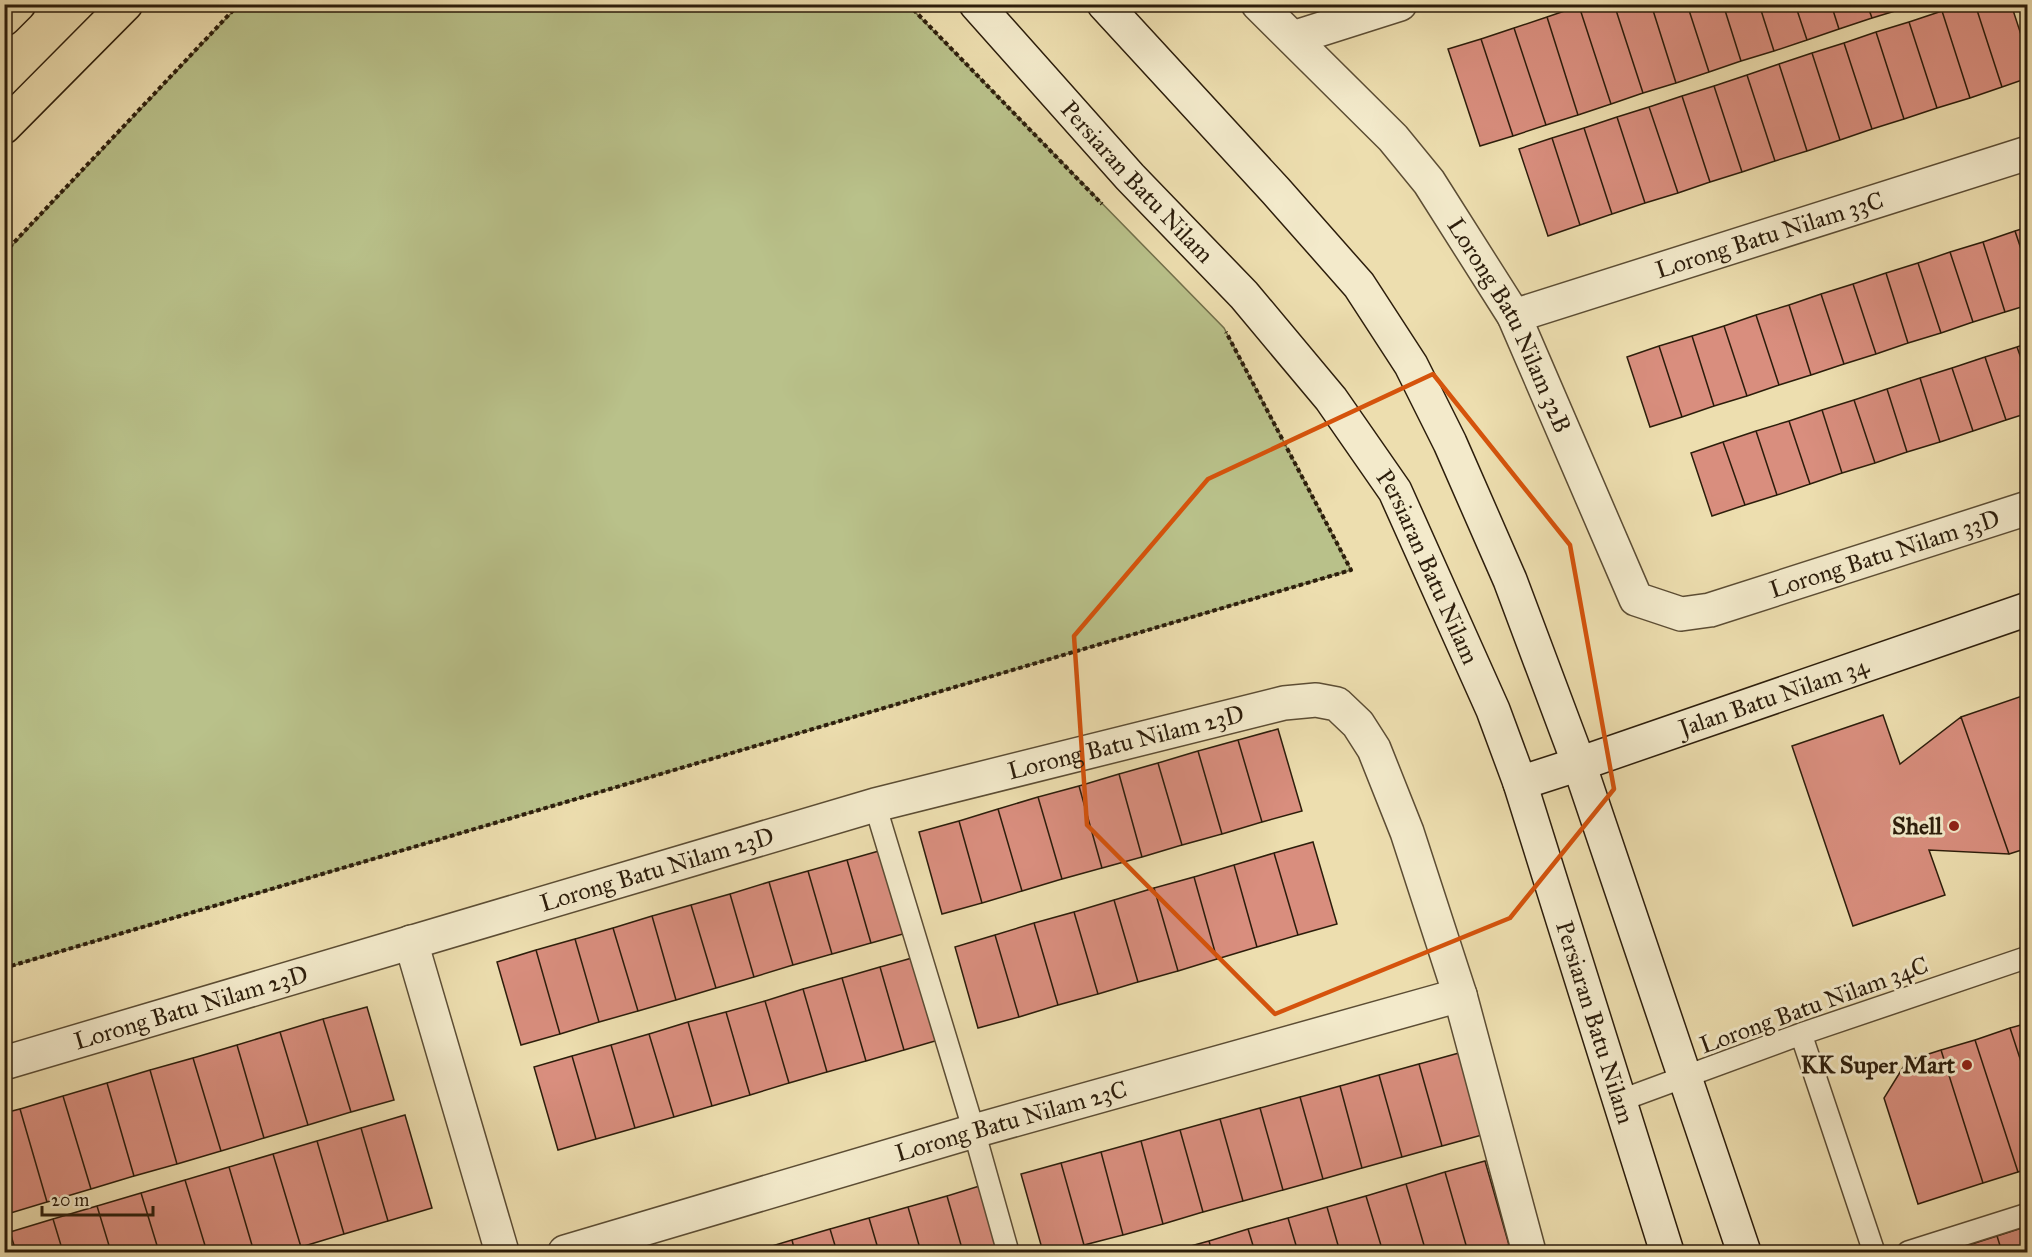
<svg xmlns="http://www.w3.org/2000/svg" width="2032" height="1257" font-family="'IM FELL Great Primer',serif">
<rect width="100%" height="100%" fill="#eddeaf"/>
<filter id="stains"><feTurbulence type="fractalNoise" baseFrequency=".00333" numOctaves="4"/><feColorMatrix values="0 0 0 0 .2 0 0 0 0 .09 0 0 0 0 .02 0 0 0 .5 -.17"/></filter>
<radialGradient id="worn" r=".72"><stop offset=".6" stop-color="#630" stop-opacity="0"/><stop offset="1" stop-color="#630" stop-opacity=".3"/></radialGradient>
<path fill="#b9c18a" stroke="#726f4a" stroke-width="1.5" d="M 239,5 L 908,5 L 1224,328 L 1351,570 L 5,968 L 5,253 Z"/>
<path fill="#d98e7e" stroke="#2c1d0b" stroke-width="1.5" d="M 1584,4 L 1614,4 L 1643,93 L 1611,104 L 1579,6 Z
M 1614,4 L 1651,4 L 1676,83 L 1643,93 Z
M 1651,4 L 1687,4 L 1709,72 L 1676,83 Z
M 1687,4 L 1723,4 L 1741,61 L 1709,72 Z
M 1723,4 L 1759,4 L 1774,51 L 1741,61 Z
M 1759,4 L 1795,4 L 1807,40 L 1774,51 Z
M 1795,4 L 1831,4 L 1839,29 L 1807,40 Z
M 1831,4 L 1867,4 L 1872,18 L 1839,29 Z
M 1867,4 L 1904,4 L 1905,8 L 1872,18 Z
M 1962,4 L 1975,4 L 2002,87 L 1970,98 L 1942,11 Z
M 1975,4 L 2011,4 L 2028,56 L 2028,78 L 2002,87 Z
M 1579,6 L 1611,104 L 1578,115 L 1547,17 Z
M 1942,11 L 1970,98 L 1937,108 L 1909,22 Z
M 1547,17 L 1578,115 L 1546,125 L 1514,28 Z
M 1909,22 L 1937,108 L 1904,119 L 1876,32 Z
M 1514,28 L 1546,125 L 1513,136 L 1481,39 Z
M 1876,32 L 1904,119 L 1872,129 L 1844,43 Z
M 1481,39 L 1513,136 L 1480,146 L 1448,49 Z
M 1844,43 L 1872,129 L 1840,140 L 1812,53 Z
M 1812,53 L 1840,140 L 1807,151 L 1779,64 Z
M 1779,64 L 1807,151 L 1775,161 L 1747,75 Z
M 1747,75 L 1775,161 L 1742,172 L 1714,86 Z
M 1714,86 L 1742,172 L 1710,182 L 1682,96 Z
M 1682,96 L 1710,182 L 1678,193 L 1649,107 Z
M 1649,107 L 1678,193 L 1645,203 L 1617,117 Z
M 1617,117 L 1645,203 L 1612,214 L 1584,128 Z
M 1584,128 L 1612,214 L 1580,225 L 1552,138 Z
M 1552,138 L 1580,225 L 1548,236 L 1519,149 Z
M 2028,227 L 2028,270 L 2015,231 Z
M 2015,231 L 2028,270 L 2028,305 L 2005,312 L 1983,242 Z
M 1983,242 L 2005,312 L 1973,322 L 1950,252 Z
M 1950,252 L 1973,322 L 1941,333 L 1918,263 Z
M 1918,263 L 1941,333 L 1908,343 L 1886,273 Z
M 1886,273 L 1908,343 L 1876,354 L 1853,284 Z
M 1853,284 L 1876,354 L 1844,364 L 1821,294 Z
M 1821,294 L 1844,364 L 1811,375 L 1789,305 Z
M 1789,305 L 1811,375 L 1779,385 L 1756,315 Z
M 1756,315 L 1779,385 L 1747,396 L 1724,326 Z
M 1724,326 L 1747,396 L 1714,406 L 1692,336 Z
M 1692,336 L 1714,406 L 1682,417 L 1659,346 Z
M 2028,343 L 2028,378 L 2017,347 Z
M 1659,346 L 1682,417 L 1650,427 L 1627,357 Z
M 2017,347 L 2028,378 L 2028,413 L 2006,420 L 1985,357 Z
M 1985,357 L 2006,420 L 1973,431 L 1952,368 Z
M 1952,368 L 1973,431 L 1940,442 L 1920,378 Z
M 1920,378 L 1940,442 L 1907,452 L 1887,389 Z
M 1887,389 L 1907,452 L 1875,463 L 1854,400 Z
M 1854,400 L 1875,463 L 1842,473 L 1822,410 Z
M 1822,410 L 1842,473 L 1810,484 L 1789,421 Z
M 1789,421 L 1810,484 L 1777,495 L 1756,431 Z
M 1756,431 L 1777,495 L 1745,505 L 1723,442 Z
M 1723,442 L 1745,505 L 1712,516 L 1691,453 Z
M 2028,694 L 2028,848 L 2009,854 L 1961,717 Z
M 1883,715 L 1900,764 L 1961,717 L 2009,854 L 1929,850 L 1945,895 L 1853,926 L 1792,746 Z
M 1278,729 L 1302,811 L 1262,822 L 1238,740 Z
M 1238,740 L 1262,822 L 1222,834 L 1198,751 Z
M 1198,751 L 1222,834 L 1182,845 L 1158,763 Z
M 1158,763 L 1182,845 L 1142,857 L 1119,774 Z
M 1119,774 L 1142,857 L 1102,868 L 1079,786 Z
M 1079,786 L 1102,868 L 1062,879 L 1038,797 Z
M 1038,797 L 1062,879 L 1022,891 L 998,809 Z
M 998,809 L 1022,891 L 982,903 L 959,821 Z
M 959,821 L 982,903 L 942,914 L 919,832 Z
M 1313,842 L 1337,924 L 1298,935 L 1274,853 Z
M 886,849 L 910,932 L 871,943 L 847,860 Z
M 1274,853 L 1298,935 L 1257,947 L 1234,865 Z
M 847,860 L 871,943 L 832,954 L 808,871 Z
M 1234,865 L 1257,947 L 1217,959 L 1194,877 Z
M 808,871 L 832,954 L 793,965 L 769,882 Z
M 1194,877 L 1217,959 L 1178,971 L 1154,888 Z
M 769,882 L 793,965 L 754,977 L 730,894 Z
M 1154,888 L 1178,971 L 1138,982 L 1114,900 Z
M 730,894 L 754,977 L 716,988 L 691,905 Z
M 1114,900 L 1138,982 L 1098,994 L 1074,912 Z
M 691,905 L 716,988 L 676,1000 L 652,916 Z
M 1074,912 L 1098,994 L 1058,1005 L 1034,923 Z
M 652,916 L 676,1000 L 638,1011 L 613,928 Z
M 1034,923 L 1058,1005 L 1019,1017 L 995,935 Z
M 613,928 L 638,1011 L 599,1022 L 575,939 Z
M 995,935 L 1019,1017 L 978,1028 L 955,947 Z
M 575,939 L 599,1022 L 560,1034 L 536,950 Z
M 536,950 L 560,1034 L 521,1045 L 497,962 Z
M 919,956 L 942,1039 L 904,1050 L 880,967 Z
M 880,967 L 904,1050 L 866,1061 L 842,978 Z
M 842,978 L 866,1061 L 827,1072 L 803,989 Z
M 803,989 L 827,1072 L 789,1083 L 765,1001 Z
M 765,1001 L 789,1083 L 750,1095 L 726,1012 Z
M 367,1007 L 394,1100 L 351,1112 L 323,1019 Z
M 726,1012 L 750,1095 L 712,1106 L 688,1022 Z
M 323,1019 L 351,1112 L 308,1125 L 280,1032 Z
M 688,1022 L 712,1106 L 674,1117 L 649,1034 Z
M 2028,1023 L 2028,1083 L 2010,1028 Z
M 2010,1028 L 2028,1083 L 2028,1169 L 2018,1172 L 1975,1040 Z
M 280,1032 L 308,1125 L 264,1138 L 237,1045 Z
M 649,1034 L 674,1117 L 635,1128 L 611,1045 Z
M 1975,1040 L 2018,1172 L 1983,1183 L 1941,1050 Z
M 237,1045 L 264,1138 L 221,1151 L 193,1058 Z
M 611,1045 L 635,1128 L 596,1139 L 572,1056 Z
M 1941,1050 L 1983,1183 L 1918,1204 L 1884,1098 L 1907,1061 Z
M 1459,1053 L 1482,1135 L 1442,1146 L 1419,1064 Z
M 572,1056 L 596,1139 L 558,1150 L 534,1067 Z
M 193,1058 L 221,1151 L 177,1164 L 150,1070 Z
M 1419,1064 L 1442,1146 L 1402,1157 L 1379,1075 Z
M 150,1070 L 177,1164 L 134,1176 L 107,1083 Z
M 1379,1075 L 1402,1157 L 1362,1168 L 1340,1086 Z
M 107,1083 L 134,1176 L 91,1189 L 63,1096 Z
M 1340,1086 L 1362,1168 L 1323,1179 L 1300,1097 Z
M 63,1096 L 91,1189 L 47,1202 L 20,1109 Z
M 1300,1097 L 1323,1179 L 1283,1190 L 1260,1108 Z
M 1260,1108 L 1283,1190 L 1243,1201 L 1220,1119 Z
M 20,1109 L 47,1202 L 4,1215 L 4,1113 Z
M 405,1115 L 432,1208 L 388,1221 L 361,1128 Z
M 1220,1119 L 1243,1201 L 1203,1212 L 1180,1130 Z
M 361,1128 L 388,1221 L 344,1234 L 317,1141 Z
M 1180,1130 L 1203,1212 L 1163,1224 L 1141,1141 Z
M 317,1141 L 344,1234 L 301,1247 L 273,1154 Z
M 1141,1141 L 1163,1224 L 1123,1235 L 1101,1152 Z
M 1101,1152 L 1123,1235 L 1084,1245 L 1061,1163 Z
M 273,1154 L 301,1247 L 282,1252 L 254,1252 L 229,1167 Z
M 1485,1161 L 1509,1245 L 1483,1252 L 1468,1252 L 1445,1172 Z
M 1061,1163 L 1084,1245 L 1058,1252 L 1043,1252 L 1021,1174 Z
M 229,1167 L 254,1252 L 207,1252 L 185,1180 Z
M 1445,1172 L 1468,1252 L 1426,1252 L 1406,1184 Z
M 185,1180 L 207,1252 L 159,1252 L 141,1193 Z
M 986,1184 L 1005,1252 L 963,1252 L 947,1196 Z
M 1406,1184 L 1426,1252 L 1383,1252 L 1366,1196 Z
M 141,1193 L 159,1252 L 111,1252 L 97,1206 Z
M 947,1196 L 963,1252 L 921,1252 L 908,1207 Z
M 1366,1196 L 1383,1252 L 1340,1252 L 1327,1207 Z
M 97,1206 L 111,1252 L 63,1252 L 53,1219 Z
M 908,1207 L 921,1252 L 879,1252 L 869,1218 Z
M 1327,1207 L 1340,1252 L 1298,1252 L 1288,1218 Z
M 869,1218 L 879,1252 L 837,1252 L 830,1229 Z
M 1288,1218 L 1298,1252 L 1255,1252 L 1248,1229 Z
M 53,1219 L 63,1252 L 16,1252 L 10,1232 Z
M 2028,1226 L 2028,1252 L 2002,1252 L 1997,1236 Z
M 830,1229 L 837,1252 L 795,1252 L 792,1240 Z
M 1248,1229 L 1255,1252 L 1212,1252 L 1209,1241 Z
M 1997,1236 L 2002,1252 L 1947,1252 Z
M 792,1240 L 795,1252 L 752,1252 Z
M 1209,1241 L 1212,1252 L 1169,1252 Z"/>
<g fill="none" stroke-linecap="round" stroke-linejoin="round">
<defs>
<path id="lane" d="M 875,805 L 974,1131 L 1008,1252
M 1801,1034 L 1874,1252
M 1619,1101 L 1801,1034 L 2028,957
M 1908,1252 L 2028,1214"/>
<g id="street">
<path id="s1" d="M 1258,4 L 1393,138 L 1429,182 L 1514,316 L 1636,599 L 1681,614 L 1710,610 L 2028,508"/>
<path d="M 1293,38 L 1400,4"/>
<path id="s2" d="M 1514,316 L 2028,153"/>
<path d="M 411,942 L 502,1252"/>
<path id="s3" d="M 4,1063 L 875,805 L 1284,703 L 1316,700 L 1337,704 L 1358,724 L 1374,749 L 1407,832 L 1460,995 L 1529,1252"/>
<path id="s4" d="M 565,1252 L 974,1131 L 1460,995"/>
</g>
<g id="secondary">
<path id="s5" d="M 976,4 L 1130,177 L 1244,295 L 1331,399 L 1395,491 L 1493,710 L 1520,783 L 1667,1252"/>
<path d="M 1104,4 L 1276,191 L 1359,285 L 1411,365 L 1450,443 L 1510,580 L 1579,764 L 1744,1252"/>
<path id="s6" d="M 1520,783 L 1579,764 L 2028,609"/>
</g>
<path id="primary" d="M 4,19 L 19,4
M 4,127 L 126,4"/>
</defs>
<use href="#lane" stroke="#5c4d34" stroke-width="24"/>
<use href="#street" stroke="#5c4d34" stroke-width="36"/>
<use href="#secondary" stroke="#2c1d0b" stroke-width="36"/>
<use href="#primary" stroke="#2c1d0b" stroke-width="36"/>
<path stroke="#2c1d0b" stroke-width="4" stroke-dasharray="4.5 3" stroke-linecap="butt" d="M 908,4 L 1102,204
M 4,253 L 239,4
M 4,968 L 1351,570 L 1226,332"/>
<use href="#lane" stroke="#f3eacb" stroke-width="21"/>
<use href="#street" stroke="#f3eacb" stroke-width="33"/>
<use href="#secondary" stroke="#f3eacb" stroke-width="33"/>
<use href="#primary" stroke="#eddeaf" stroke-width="33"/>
</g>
<path fill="none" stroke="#d5530c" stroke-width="4.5" stroke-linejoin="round" d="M 1433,374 L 1570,545 L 1614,789 L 1510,918 L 1275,1014 L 1087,825 L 1074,636 L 1208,479 Z"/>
<g fill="#8f2418" stroke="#f3eacb" stroke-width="2">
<circle cx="1954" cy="826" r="6"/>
<circle cx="1967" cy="1065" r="6"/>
</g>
<g text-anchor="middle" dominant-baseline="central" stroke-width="6" stroke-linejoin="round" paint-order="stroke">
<g font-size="24" fill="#2c1d0b" stroke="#f3eacb">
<text stroke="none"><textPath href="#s5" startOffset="240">Persiaran Batu Nilam</textPath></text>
<text stroke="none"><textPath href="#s2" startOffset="268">Lorong Batu Nilam 33C</textPath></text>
<text stroke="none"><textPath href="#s1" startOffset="412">Lorong Batu Nilam 32B</textPath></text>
<text stroke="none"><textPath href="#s1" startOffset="974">Lorong Batu Nilam 33D</textPath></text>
<text stroke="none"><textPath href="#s5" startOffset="726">Persiaran Batu Nilam</textPath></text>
<text stroke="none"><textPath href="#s6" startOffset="268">Jalan Batu Nilam 34</textPath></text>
<text stroke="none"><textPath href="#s3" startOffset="1167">Lorong Batu Nilam 23D</textPath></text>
<text stroke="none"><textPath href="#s3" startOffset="681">Lorong Batu Nilam 23D</textPath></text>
<text transform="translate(1814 1005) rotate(-20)">Lorong Batu Nilam 34C</text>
<text stroke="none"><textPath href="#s3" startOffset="195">Lorong Batu Nilam 23D</textPath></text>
<text stroke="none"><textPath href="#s5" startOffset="1212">Persiaran Batu Nilam</textPath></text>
<text stroke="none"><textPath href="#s4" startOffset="465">Lorong Batu Nilam 23C</textPath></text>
</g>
<g font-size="24" font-weight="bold" fill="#2c1d0b" stroke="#f3eacb" text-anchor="end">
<text x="1942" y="826">Shell</text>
<text x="1955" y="1065">KK Super Mart</text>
</g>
</g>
<rect width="2032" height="1257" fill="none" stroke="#eddeaf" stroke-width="24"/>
<rect x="6" y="6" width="2020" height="1245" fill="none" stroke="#2c1d0b" stroke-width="3"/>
<rect x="12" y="12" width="2008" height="1233" fill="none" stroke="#2c1d0b" stroke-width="1.5"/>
<path d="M42 1206v9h111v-9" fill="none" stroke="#2c1d0b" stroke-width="3"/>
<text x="51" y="1206" font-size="18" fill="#2c1d0b" stroke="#f3eacb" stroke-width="4.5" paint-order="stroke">20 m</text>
<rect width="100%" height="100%" filter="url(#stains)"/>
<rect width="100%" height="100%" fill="url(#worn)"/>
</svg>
